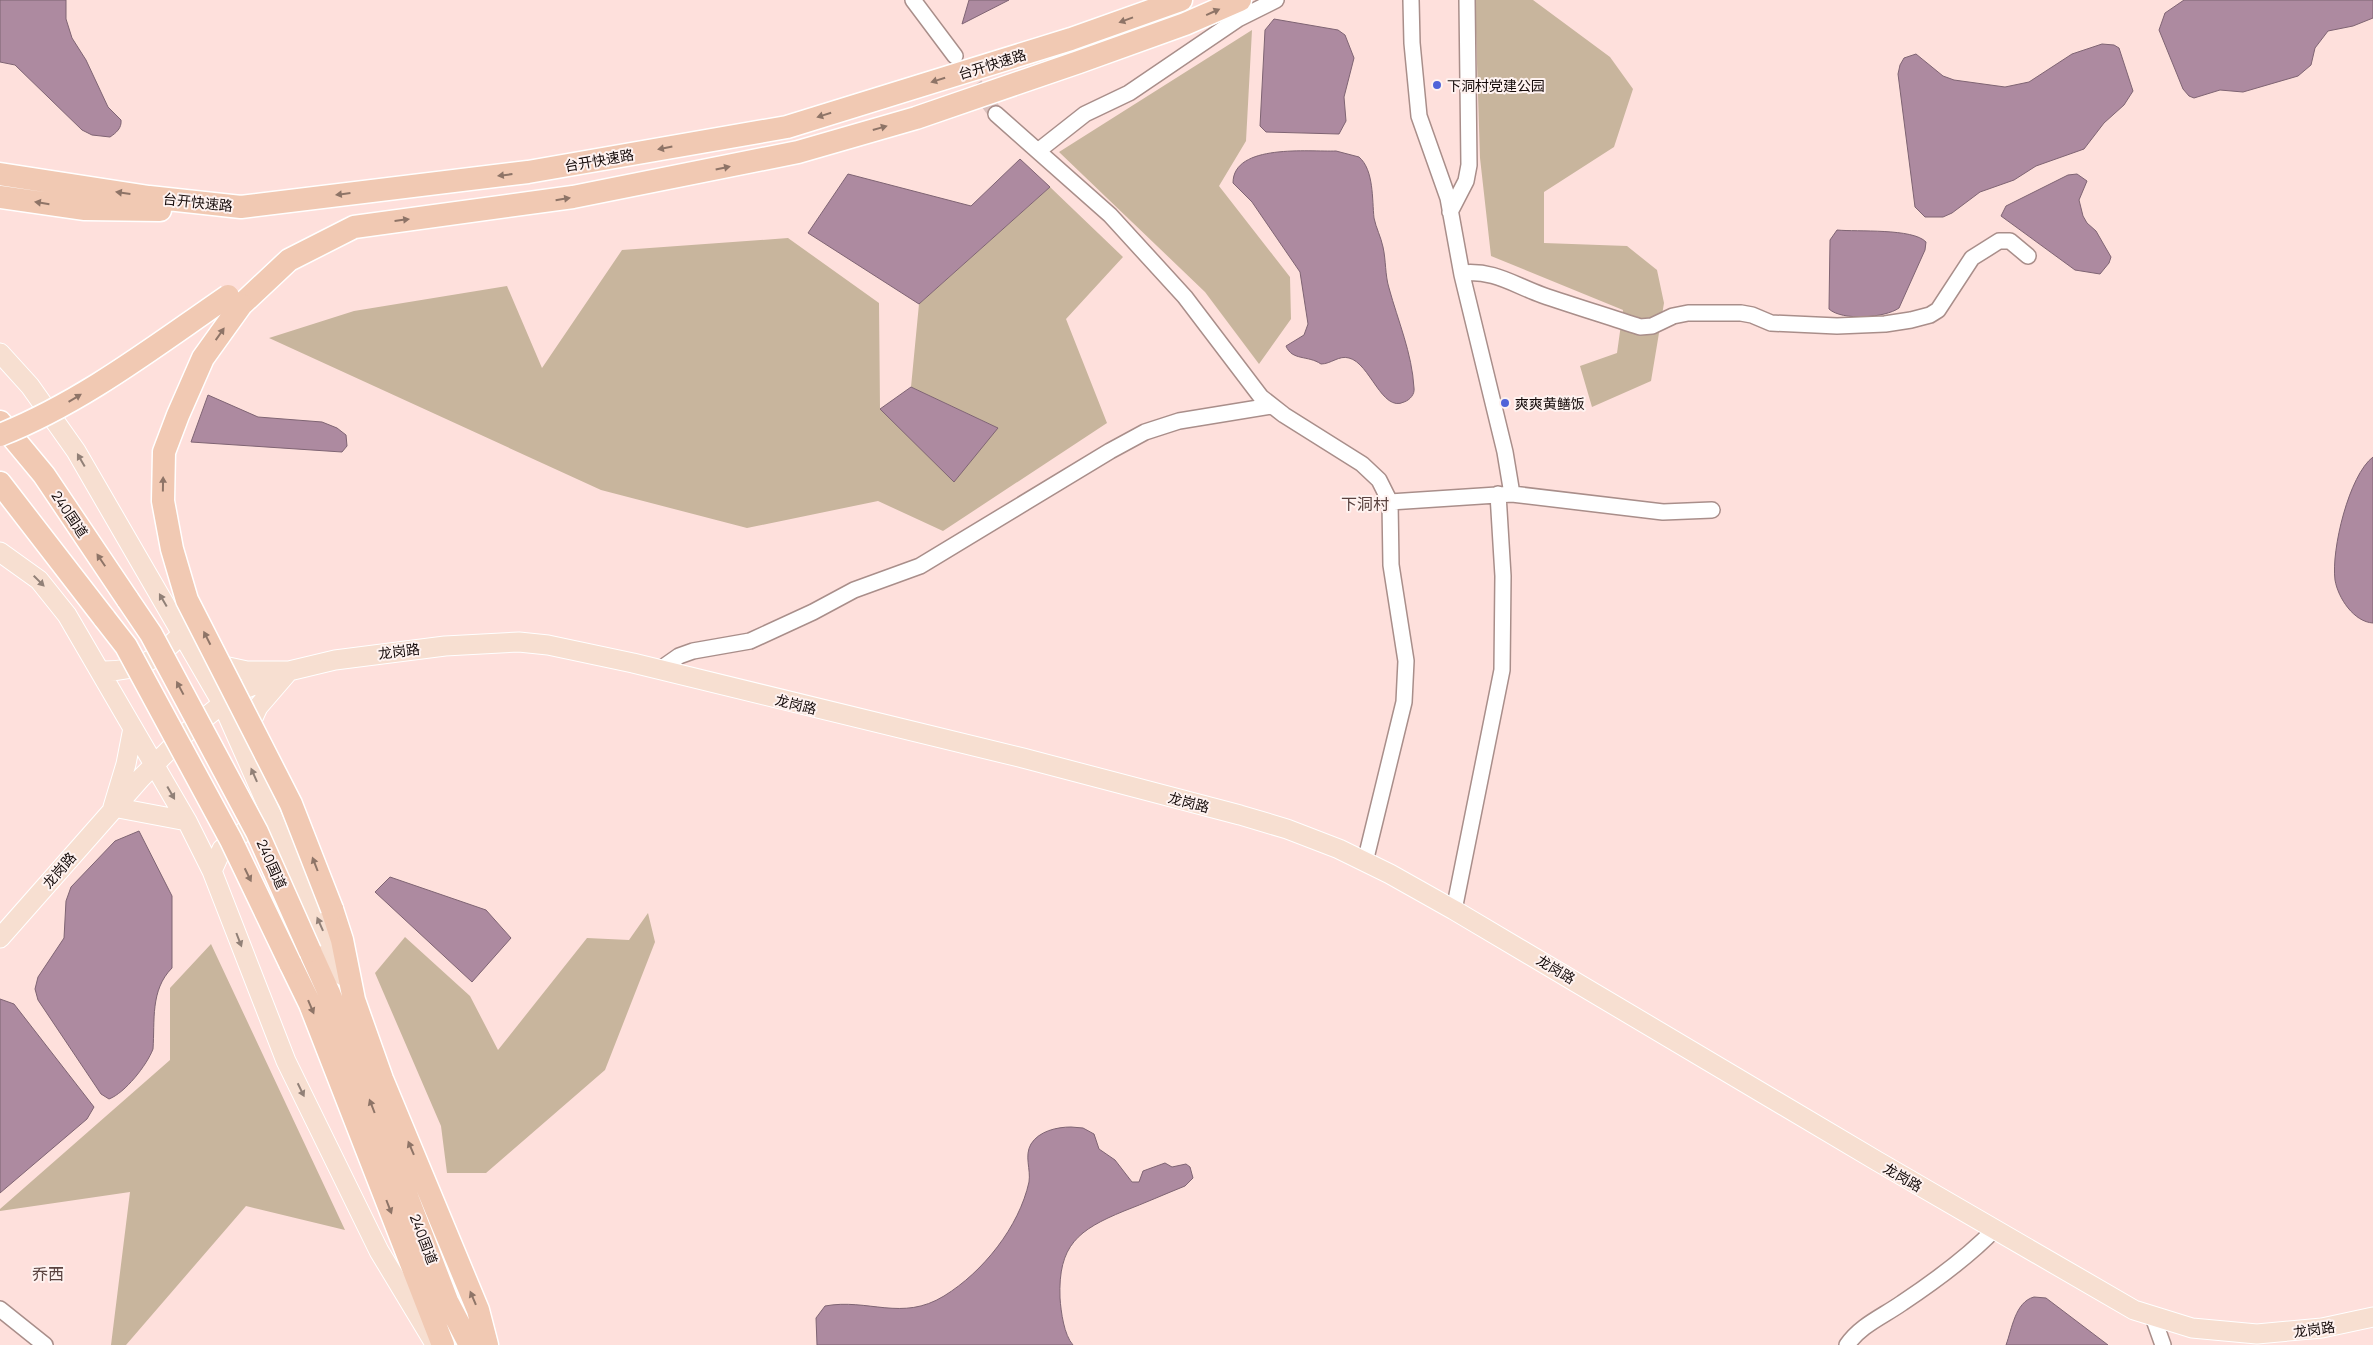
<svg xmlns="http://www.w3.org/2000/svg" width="2373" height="1345" font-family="Manrope,'Noto Sans SC',sans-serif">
<rect width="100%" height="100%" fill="#fee0dc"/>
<path fill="#c8b59d" d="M 1475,0 L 1533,0 L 1610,57 L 1633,89 L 1614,147 L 1544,192 L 1544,243 L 1627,246 L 1657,270 L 1664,303 L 1651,381 L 1592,407 L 1580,366 L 1617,353 L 1623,310 L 1491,256 L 1480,158 Z
M 1252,30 L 1246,141 L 1219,186 L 1290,277 L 1291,319 L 1259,364 L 1205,292 L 1059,152 Z
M 1050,187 L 1123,257 L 1066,319 L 1107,423 L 943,531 L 878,501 L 747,528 L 601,490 L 269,338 L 354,311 L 507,286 L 542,368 L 622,250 L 788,238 L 879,303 L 880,409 L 998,428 L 911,387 L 919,304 Z
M 648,913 L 655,942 L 605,1070 L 486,1173 L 447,1173 L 441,1126 L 375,973 L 405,937 L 470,996 L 498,1050 L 587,938 L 629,940 Z
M 211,944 L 345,1230 L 246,1206 L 126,1345 L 111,1345 L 130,1192 L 0,1211 L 0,1209 L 170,1060 L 170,988 Z"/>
<path fill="#ad8aa0" stroke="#7f6473" d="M 0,0 L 66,0 L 66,19 L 72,38 L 86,60 L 108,107 L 121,120 C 122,128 116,133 110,137 L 92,135 L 82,130 L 15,65 L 0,62 Z
M 969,0 L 1009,0 L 962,24 Z
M 2184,0 L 2373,0 L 2373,18 L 2353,26 L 2328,31 L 2315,48 L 2311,65 L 2298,76 L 2243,92 L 2220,90 L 2194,98 L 2189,96 L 2183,89 L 2159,30 L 2165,13 Z
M 1274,19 L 1338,30 L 1345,35 L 1354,58 L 1344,97 L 1346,121 L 1339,134 L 1266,132 L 1260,126 L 1265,30 Z
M 2102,44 L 2114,45 L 2119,48 L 2133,91 L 2124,105 L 2104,123 L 2084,149 L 2036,166 L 2014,180 L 1980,192 L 1952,213 L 1943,217 L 1925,217 L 1915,207 L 1898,74 L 1900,65 L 1904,58 L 1916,54 L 1943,76 L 1954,80 L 2005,87 L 2029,82 L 2072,54 Z
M 1336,151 L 1359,157 C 1374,170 1372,199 1374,218 C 1376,228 1381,237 1383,247 C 1386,260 1385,275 1389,288 C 1398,321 1412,353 1414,388 C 1415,394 1410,400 1404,402 C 1382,413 1370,363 1349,358 C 1339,355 1331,364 1321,364 C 1308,355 1292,361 1286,346 L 1304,335 L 1308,324 L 1300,272 L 1252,202 L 1233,183 C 1233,143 1310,152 1336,151 Z
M 1020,159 L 1050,187 L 919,304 L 808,233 L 848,174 L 971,206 Z
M 2077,174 L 2087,181 L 2079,200 L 2083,216 L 2087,223 L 2096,231 L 2111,257 L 2109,263 L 2100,274 L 2075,270 L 2001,216 L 2006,206 L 2068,175 Z
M 1837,230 C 1857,232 1913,228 1926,242 L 1925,250 L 1899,308 C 1885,318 1842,321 1829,309 L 1830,240 Z
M 911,387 L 998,428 L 954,482 L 880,409 Z
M 208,395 L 258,417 L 322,422 L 337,428 L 346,435 L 347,446 L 342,452 L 191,442 Z
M 2373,457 L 2373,623 C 2354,622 2338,598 2335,580 C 2331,550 2349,475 2373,457 Z
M 139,831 L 172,896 L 172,968 C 150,990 155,1021 153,1049 C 147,1065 125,1093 109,1099 L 101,1094 L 38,1000 L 35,989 L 38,977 L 64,938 L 66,901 L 71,887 L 115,841 Z
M 390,877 L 486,910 L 511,938 L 472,982 L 375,892 Z
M 0,999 L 14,1004 L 94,1107 L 87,1119 L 0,1193 Z
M 1071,1127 L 1083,1128 L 1094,1134 L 1099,1149 L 1115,1160 L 1132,1182 L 1139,1182 L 1143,1171 L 1165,1163 L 1172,1167 L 1186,1164 L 1190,1167 L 1193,1178 L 1185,1186 C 1165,1194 1145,1203 1124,1211 C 1078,1230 1058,1245 1060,1298 C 1061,1312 1064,1335 1073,1345 L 817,1345 L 816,1318 L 825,1306 C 868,1298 902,1322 944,1296 C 983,1272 1019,1227 1029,1182 C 1031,1169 1024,1156 1031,1144 C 1039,1131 1057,1127 1071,1127 Z
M 2034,1297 L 2046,1298 L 2108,1345 L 2006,1345 C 2012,1329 2015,1302 2034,1297 Z"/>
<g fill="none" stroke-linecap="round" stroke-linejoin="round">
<path stroke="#dbc0bc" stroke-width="15" stroke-dasharray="15 8" stroke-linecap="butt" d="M 962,66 L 996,114"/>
<defs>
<path id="minor" d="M 913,0 L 955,56
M 1411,0 L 1412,43 L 1419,116 L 1448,198 L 1462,275 L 1505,452 L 1512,494
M 996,114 L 1110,215 L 1185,297 L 1261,397 L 1284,415 L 1362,464 L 1379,480 L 1390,502 L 1391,565 L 1406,661 L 1404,702 L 1365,862
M 1038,151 L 1085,114 L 1129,93 L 1238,19 L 1276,0
M 1450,212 L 1466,181 L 1469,165 L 1467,0
M 1462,273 C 1494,270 1512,284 1542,295 C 1574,306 1607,316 1640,327 L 1652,326 L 1673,316 L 1688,313 L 1741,313 L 1752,315 L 1771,323 L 1837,326 L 1885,324 L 1911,320 L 1930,315 L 1938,310 L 1972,258 L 1999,241 L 2010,241 L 2028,256
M 1390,502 L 1512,494 L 1663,512 L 1712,510
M 659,670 L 679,656 L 693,651 L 750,641 L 813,612 L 854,590 L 920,566 L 1110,451 L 1145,432 L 1179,421 L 1271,406
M 1454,910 L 1502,670 L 1503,576 L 1498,494
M 0,1309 L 45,1345
M 2153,1317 L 2163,1345
M 1847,1345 C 1861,1325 1882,1317 1902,1303 C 1935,1281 1967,1258 1995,1229"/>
<path id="major" d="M 0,353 L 30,386 L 76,451 L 222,703 L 343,976
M 0,552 L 39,580 L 67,615 L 187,821 L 212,871 L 286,1061 L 379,1251 L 435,1344
M 210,663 L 247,671 L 289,671 L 258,707 L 246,733
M 100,671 C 138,672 156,660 182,634
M 133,728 L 126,764 L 113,807 L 187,821
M 212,871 L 222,849 L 245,831 L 268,826
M 0,938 L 141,778 L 186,733 L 237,692 L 289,671 L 335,660 L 445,646 L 519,642 L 548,645 L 633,663 L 1023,758 L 1240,815 L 1287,829 L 1339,849 L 1390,874 L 1454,910 L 1877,1161 L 2134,1310 L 2192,1328 L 2257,1334 L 2322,1328 L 2373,1317"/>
<path id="highway" d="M 0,174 L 149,197 L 241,207 L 528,172 L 787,127 L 1071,39 L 1181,0
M 0,197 L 85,209 L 160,210
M 241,305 L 289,260 L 354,227 L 573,197 L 798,152 L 916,118 L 1079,62 L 1185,24 L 1240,0
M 0,422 L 44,475 L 128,600
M 0,483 L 105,619
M 332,909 L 342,940 L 354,1000 L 382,1079 L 478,1310 L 487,1345
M 310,951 L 329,993 L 447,1301 L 470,1345
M 290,963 L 310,1004 L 443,1345"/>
</defs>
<use href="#minor" stroke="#a98e8a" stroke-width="18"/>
<use href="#major" stroke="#fff" stroke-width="21"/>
<use href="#highway" stroke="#fff" stroke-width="25"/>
<use href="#minor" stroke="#fff" stroke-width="15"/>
<use href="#major" stroke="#f7dfd1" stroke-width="19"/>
<use href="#highway" stroke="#f1c9b3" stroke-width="22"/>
<defs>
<path id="highway-bridge" d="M 241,305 L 203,358 L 178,415 L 164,452 L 163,501 L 172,549 L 187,600 L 291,804 L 332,909
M 0,435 C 83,402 155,346 228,296
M 128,600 L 151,634 L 257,832 L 310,951
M 105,619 L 126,646 L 231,840 L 290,963"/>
</defs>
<use href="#highway-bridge" stroke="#fff" stroke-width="25" stroke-linecap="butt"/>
<use href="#highway-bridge" stroke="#f1c9b3" stroke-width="22"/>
</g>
<defs><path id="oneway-solid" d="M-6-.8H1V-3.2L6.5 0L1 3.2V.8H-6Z" transform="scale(1.25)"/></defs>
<g fill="#8e7467">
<use href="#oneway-solid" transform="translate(1213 12) rotate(-24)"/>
<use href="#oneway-solid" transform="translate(1126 20) rotate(160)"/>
<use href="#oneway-solid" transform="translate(938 80) rotate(163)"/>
<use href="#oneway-solid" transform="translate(824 115) rotate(163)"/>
<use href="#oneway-solid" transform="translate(880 128) rotate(-16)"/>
<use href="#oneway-solid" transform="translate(665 148) rotate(169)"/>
<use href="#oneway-solid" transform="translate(723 168) rotate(-12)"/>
<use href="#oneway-solid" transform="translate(505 175) rotate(173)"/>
<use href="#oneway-solid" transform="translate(123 193) rotate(-172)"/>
<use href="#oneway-solid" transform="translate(343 194) rotate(173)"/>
<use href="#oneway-solid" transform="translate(563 199) rotate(-9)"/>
<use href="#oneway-solid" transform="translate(42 203) rotate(-171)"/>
<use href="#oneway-solid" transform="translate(402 220) rotate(-7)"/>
<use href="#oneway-solid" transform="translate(220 334) rotate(-55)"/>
<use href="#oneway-solid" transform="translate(75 398) rotate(-31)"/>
<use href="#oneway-solid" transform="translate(163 484) rotate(-89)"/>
<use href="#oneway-solid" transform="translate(101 560) rotate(-124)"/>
<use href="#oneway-solid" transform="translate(207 638) rotate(-117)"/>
<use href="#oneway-solid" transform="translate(180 688) rotate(-118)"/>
<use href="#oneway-solid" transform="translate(315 864) rotate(-111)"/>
<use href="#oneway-solid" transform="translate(248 875) rotate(64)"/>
<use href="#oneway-solid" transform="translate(311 1007) rotate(67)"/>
<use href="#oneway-solid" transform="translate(372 1106) rotate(-111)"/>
<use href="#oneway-solid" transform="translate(411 1148) rotate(-113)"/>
<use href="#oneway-solid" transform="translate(389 1207) rotate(69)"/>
<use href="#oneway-solid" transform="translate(473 1298) rotate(-113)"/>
</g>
<g fill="#918077">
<use href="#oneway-solid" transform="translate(81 460) rotate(-120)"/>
<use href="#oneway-solid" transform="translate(39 581) rotate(45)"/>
<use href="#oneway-solid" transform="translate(163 600) rotate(-120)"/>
<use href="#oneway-solid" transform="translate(254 775) rotate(-114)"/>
<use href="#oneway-solid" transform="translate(171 793) rotate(60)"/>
<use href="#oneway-solid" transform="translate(320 924) rotate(-114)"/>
<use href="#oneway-solid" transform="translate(239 940) rotate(69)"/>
<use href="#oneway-solid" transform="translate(301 1090) rotate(64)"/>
</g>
<g fill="#5064d9" stroke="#fef2f0" stroke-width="2">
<circle cx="1437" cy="85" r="5"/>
<circle cx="1505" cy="403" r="5"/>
</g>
<g text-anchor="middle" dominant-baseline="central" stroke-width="4" stroke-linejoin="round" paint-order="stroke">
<g font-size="14" fill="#150b0a" stroke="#fef2f0">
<text transform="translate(992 64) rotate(-17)">台开快速路</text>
<text transform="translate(599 160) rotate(-10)">台开快速路</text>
<text transform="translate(198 202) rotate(6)">台开快速路</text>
<text transform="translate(70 514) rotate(56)">240国道</text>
<text transform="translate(399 651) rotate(-7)">龙岗路</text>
<text transform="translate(796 704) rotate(14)">龙岗路</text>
<text transform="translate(1189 802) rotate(15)">龙岗路</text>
<text transform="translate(272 864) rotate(66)">240国道</text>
<text transform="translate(59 870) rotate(-49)">龙岗路</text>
<text transform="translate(1556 969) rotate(31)">龙岗路</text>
<text transform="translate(1903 1177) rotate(30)">龙岗路</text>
<text transform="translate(424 1239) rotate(69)">240国道</text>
<text transform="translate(2314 1329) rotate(-8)">龙岗路</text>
</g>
<g font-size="14" fill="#150b0a" stroke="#fef2f0" text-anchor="start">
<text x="1447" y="85">下洞村党建公园</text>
<text x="1515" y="403">爽爽黄鳝饭</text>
</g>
<g font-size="16" fill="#5a423f" stroke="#fef2f0">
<text x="1365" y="504">下洞村</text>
<text x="48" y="1274">乔西</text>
</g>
</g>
</svg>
